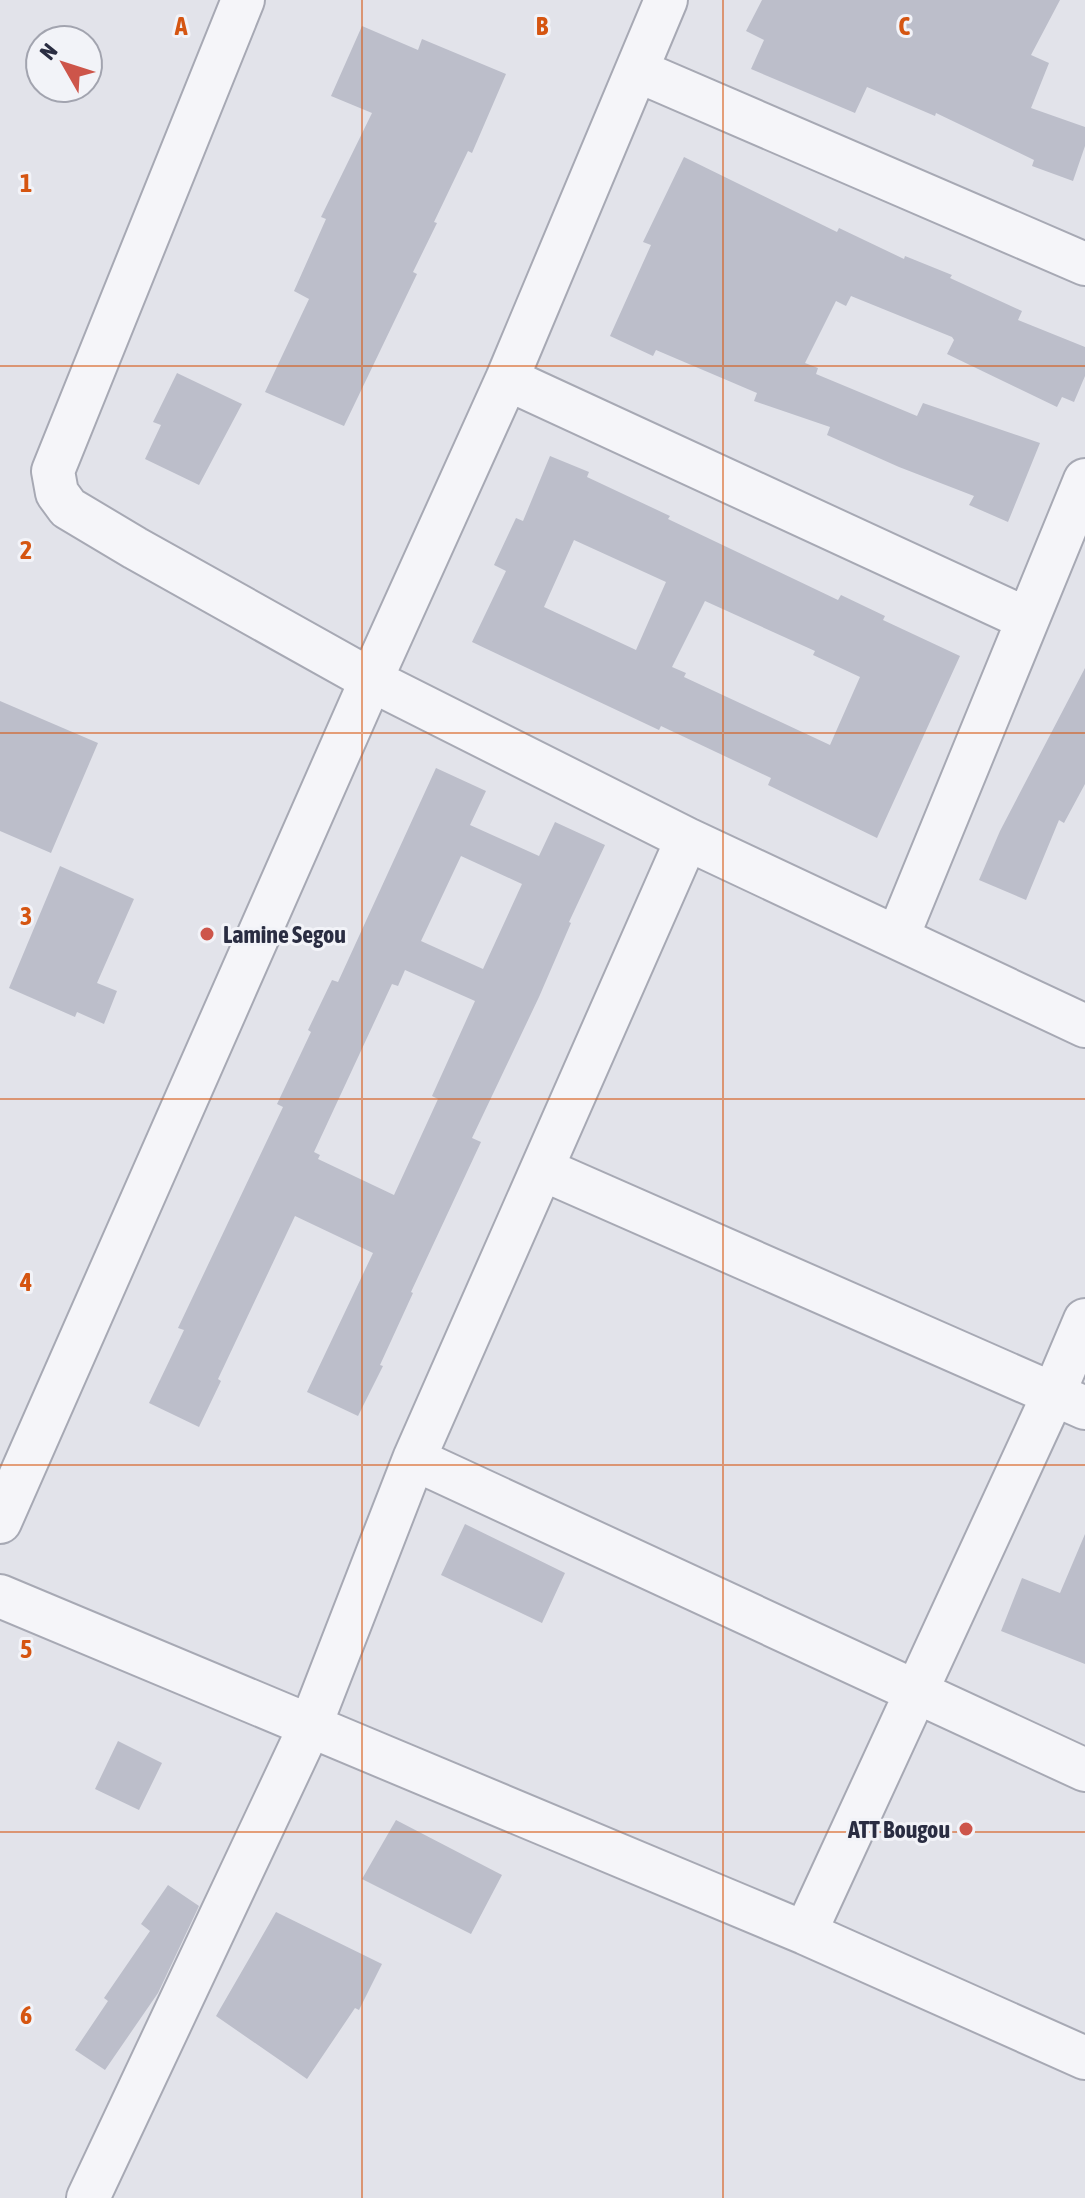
<svg xmlns="http://www.w3.org/2000/svg" width="1085" height="2198" font-family="'Asap Condensed',sans-serif">
<rect width="100%" height="100%" fill="#e2e3ea"/>
<path fill="#bcbeca" fill-rule="evenodd" d="M 762,0 L 1060,0 L 1031,55 L 1049,63 L 1031,108 L 1085,127 L 1085,146 L 1073,181 L 1032,166 L 1034,160 L 936,113 L 935,116 L 867,87 L 855,113 L 751,69 L 764,40 L 746,31 Z
M 362,26 L 418,50 L 422,39 L 506,74 L 472,153 L 468,151 L 434,222 L 437,223 L 413,272 L 417,274 L 344,426 L 265,392 L 309,299 L 294,291 L 326,219 L 321,217 L 372,113 L 331,96 Z
M 684,157 L 837,232 L 839,228 L 904,259 L 905,256 L 952,275 L 950,278 L 1022,311 L 1018,320 L 1085,347 L 1085,376 L 1074,402 L 1062,397 L 1057,407 L 947,354 L 954,340 L 952,337 L 851,296 L 846,306 L 836,301 L 805,363 L 818,368 L 816,374 L 917,416 L 923,403 L 1040,443 L 1008,522 L 969,505 L 974,496 L 899,467 L 827,435 L 830,427 L 754,401 L 757,393 L 656,350 L 653,356 L 610,336 L 651,245 L 643,242 Z
M 177,373 L 242,404 L 199,485 L 145,459 L 161,425 L 153,422 Z
M 550,456 L 589,472 L 587,477 L 670,516 L 668,519 L 838,600 L 841,595 L 885,616 L 883,620 L 960,656 L 877,838 L 768,785 L 771,778 L 661,726 L 659,730 L 472,642 L 506,571 L 494,565 L 516,518 L 523,521 ZM 574,540 L 666,582 L 636,650 L 544,607 ZM 705,601 L 815,651 L 813,655 L 860,677 L 830,745 L 684,677 L 686,673 L 672,667 Z
M 1085,668 L 1085,784 L 1064,823 L 1059,820 L 1026,900 L 979,880 L 1000,831 Z
M 0,701 L 98,743 L 51,853 L 0,831 Z
M 436,768 L 486,791 L 470,825 L 539,856 L 555,822 L 605,845 L 569,922 L 571,923 L 539,997 L 472,1138 L 481,1142 L 411,1292 L 413,1293 L 380,1365 L 383,1366 L 358,1416 L 307,1392 L 373,1253 L 295,1216 L 218,1379 L 221,1381 L 199,1427 L 149,1403 L 184,1330 L 178,1328 L 283,1107 L 277,1104 L 311,1032 L 308,1030 L 332,980 L 338,982 ZM 461,856 L 522,884 L 483,969 L 421,941 ZM 405,970 L 475,1001 L 432,1096 L 438,1099 L 394,1195 L 318,1159 L 320,1155 L 314,1152 L 392,984 L 398,986 Z
M 60,866 L 134,899 L 97,983 L 117,991 L 104,1024 L 77,1012 L 75,1017 L 9,988 Z
M 465,1524 L 565,1573 L 542,1623 L 441,1575 Z
M 1085,1534 L 1085,1664 L 1001,1631 L 1022,1578 L 1060,1593 Z
M 118,1741 L 162,1763 L 139,1810 L 95,1789 Z
M 396,1820 L 502,1875 L 471,1934 L 362,1879 Z
M 168,1885 L 199,1906 L 158,1993 L 105,2070 L 75,2050 L 108,2001 L 104,1998 L 150,1931 L 141,1924 Z
M 276,1912 L 382,1964 L 359,2010 L 355,2008 L 307,2079 L 216,2016 Z"/>
<g fill="none" stroke-linecap="round" stroke-linejoin="round">
<defs>
<path id="minor" d="M 243,0 L 53,471 L 57,493 L 68,508 L 135,548 L 371,680 L 687,839 L 1085,1026
M 638,71 L 1085,264
M 507,379 L 1027,619
M 898,936 L 1085,480
M 542,1169 L 1085,1408
M 414,1459 L 1085,1770
M 0,1522 L 371,680 L 507,379 L 666,0
M 0,1596 L 805,1933 L 1085,2058
M 805,1933 L 1054,1393 L 1085,1320
M 88,2198 L 311,1724 L 414,1459 L 687,839"/>
</defs>
<use href="#minor" stroke="#a7a9b4" stroke-width="46"/>
<use href="#minor" stroke="#f5f5f9" stroke-width="42"/>
</g>
<path fill="none" stroke="#d55511" stroke-width="2" stroke-opacity="0.55" d="M 362,0 L 362,2198M 723,0 L 723,2198M 0,366 L 1085,366M 0,733 L 1085,733M 0,1099 L 1085,1099M 0,1465 L 1085,1465M 0,1832 L 1085,1832"/>
<g fill="#cd554a" stroke="#f2f3f8" stroke-width="3">
<circle cx="207" cy="934" r="8"/>
<circle cx="966" cy="1829" r="8"/>
</g>
<g text-anchor="middle" dominant-baseline="central" stroke-width="6" stroke-linejoin="round" paint-order="stroke">
<g font-size="24" font-weight="bold" fill="#2a2d42" stroke="#f2f3f8" text-anchor="start">
<text x="223" y="934">Lamine Segou</text>
<text x="950" y="1829" text-anchor="end">ATT Bougou</text>
</g>
</g>
<g font-size="26" text-anchor="middle" font-weight="bold" fill="#d55511" stroke="#f2f3f8" stroke-width="6" stroke-linejoin="round" paint-order="stroke">
<text x="181" y="35">A</text>
<text x="542" y="35">B</text>
<text x="904" y="35">C</text>
<text x="26" y="192">1</text>
<text x="26" y="559">2</text>
<text x="26" y="925">3</text>
<text x="26" y="1291">4</text>
<text x="26" y="1658">5</text>
<text x="26" y="2024">6</text>
</g>
<g transform="translate(64 64) rotate(309)"><circle r="38" fill="#f2f3f8" stroke="#a2a4af" stroke-width="2"/>
<path d="M0-6L14 30L0 20L-14 30Z" fill="#cd554a"/>
<text y="-12" font-size="22" font-weight="bold" text-anchor="middle" fill="#2a2d42">N</text>
</g>
</svg>
